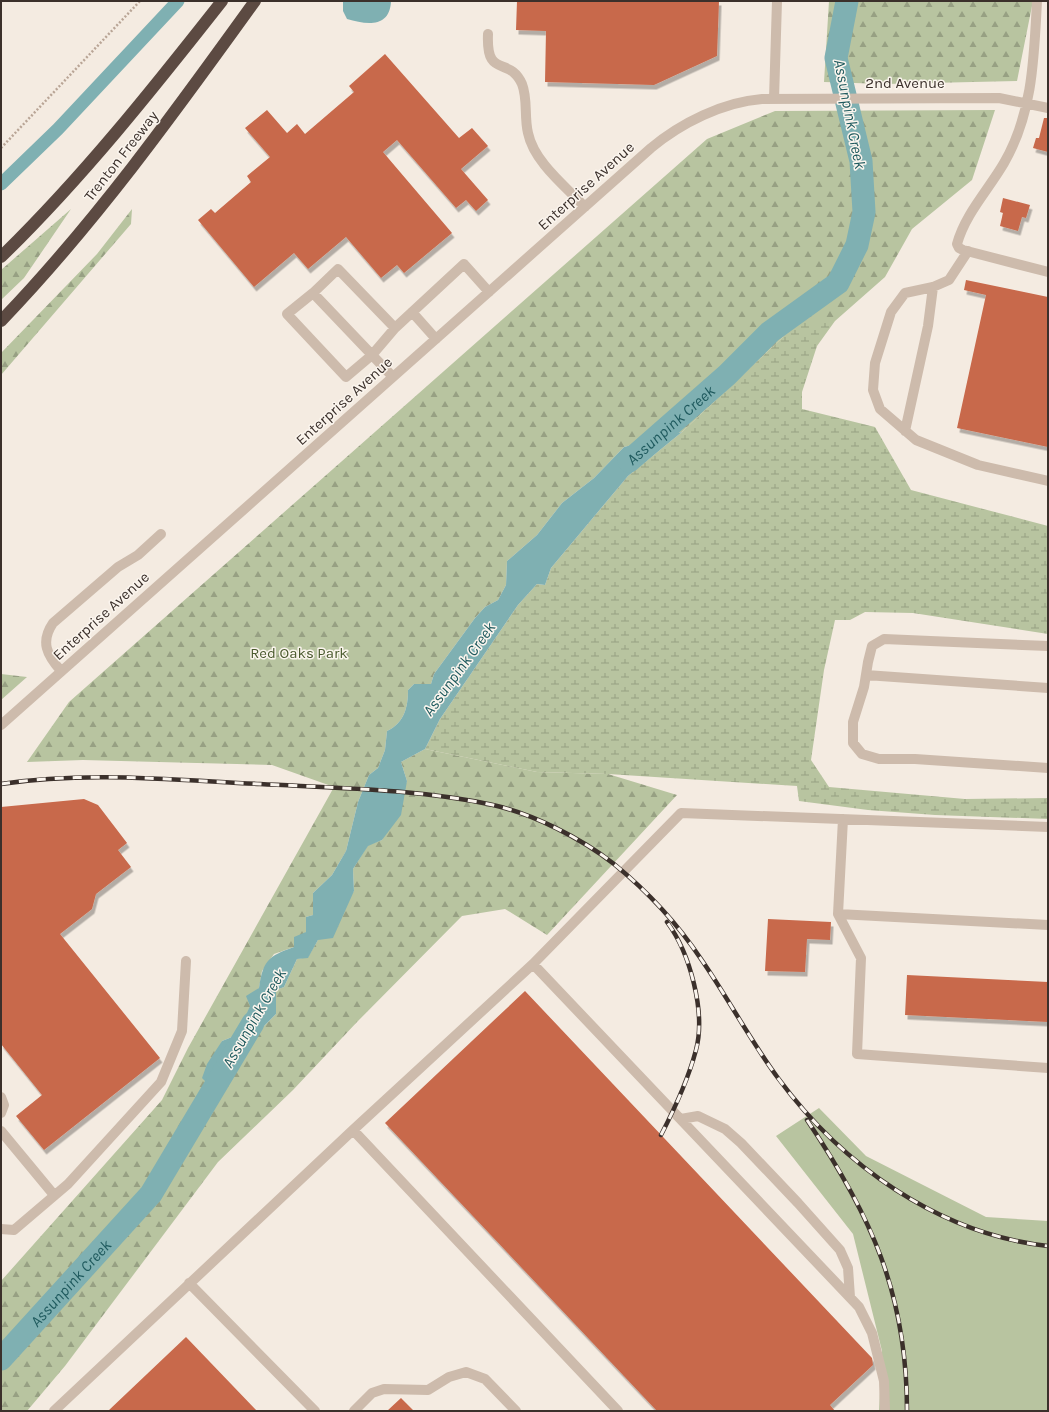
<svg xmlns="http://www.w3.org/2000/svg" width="1049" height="1412" font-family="Karla,sans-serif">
<defs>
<pattern id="forest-firs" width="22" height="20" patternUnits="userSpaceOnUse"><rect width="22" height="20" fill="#b8c4a0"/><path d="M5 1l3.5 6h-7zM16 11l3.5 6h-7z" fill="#97a083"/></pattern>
<pattern id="wetland-marsh" width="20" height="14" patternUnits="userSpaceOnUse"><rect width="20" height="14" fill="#b8c4a0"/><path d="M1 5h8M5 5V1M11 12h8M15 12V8" fill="none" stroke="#97a083"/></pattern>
<filter id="shadow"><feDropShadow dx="2.5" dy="4.5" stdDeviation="0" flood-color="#0004"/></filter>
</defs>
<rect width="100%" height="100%" fill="#f4ebe1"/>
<path fill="#b8c4a0" d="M 819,1108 L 866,1156 L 986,1217 L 1048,1221 L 1048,1411 L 879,1411 L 882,1351 L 853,1234 L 776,1136 Z"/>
<path fill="url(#forest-firs)" d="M 829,1 L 1033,1 L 1017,81 L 885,84 L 824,82 Z
M 995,110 L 972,180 L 912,229 L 885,277 L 835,321 L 800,321 L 682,432 L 624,447 L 594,478 L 562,503 L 537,535 L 507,561 L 506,585 L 498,600 L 485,607 L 475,618 L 434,674 L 431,684 L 414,684 L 408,690 C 408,708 404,723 387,731 L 385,750 L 378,768 L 369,775 L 358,802 L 346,851 L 332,875 L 313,893 L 313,915 L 306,917 L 306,932 L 294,947 L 274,954 L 262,971 L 259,988 L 237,1035 L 222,1041 L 209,1085 L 229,1054 L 251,1044 L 263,1027 L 276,1014 L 276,990 L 284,987 L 297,959 L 308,957 L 318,940 L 354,891 L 353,869 L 368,845 L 382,840 L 407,781 L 401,762 L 425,749 L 537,772 L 608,774 L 677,795 L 547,935 L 505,909 L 462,916 L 357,1022 L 293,1090 L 218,1162 L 65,1366 L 27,1411 L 1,1411 L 1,1281 L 162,1100 L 188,1048 L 334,787 L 272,765 L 83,760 L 27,762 L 69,702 L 707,139 L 775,111 Z
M 71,209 L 24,278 L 1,300 L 1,270 Z
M 132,209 L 131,224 L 1,375 L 1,353 L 97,254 Z
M 1,674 L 27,677 L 1,700 Z"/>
<path fill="url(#wetland-marsh)" d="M 800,321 L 835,321 L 817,346 L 802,392 L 802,409 L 875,427 L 911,490 L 1048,526 L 1048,634 L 913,613 L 865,612 L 850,620 L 835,620 L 824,670 L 811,760 L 829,787 L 965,799 L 1048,798 L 1048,819 L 935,815 L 868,810 L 799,801 L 797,786 L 608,774 L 537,772 L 425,749 L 440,719 L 518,605 L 537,584 L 545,585 L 551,568 L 628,476 L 682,432 Z"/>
<path fill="#7fb0b2" d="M 343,1 L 391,1 C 390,28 367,25 347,19 L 343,11 Z
M 682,432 L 628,476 L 551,568 L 545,585 L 537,584 L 518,605 L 440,719 L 425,749 L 401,762 L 407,781 L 401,815 L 382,840 L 368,846 L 353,869 L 354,891 L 333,938 L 318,940 L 308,958 L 297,959 L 284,987 L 276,990 L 276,1014 L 263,1027 L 251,1044 L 229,1054 L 209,1085 L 202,1078 L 207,1064 L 222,1041 L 237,1035 L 250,1006 L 246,996 L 259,988 C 263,961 268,956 294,947 L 294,937 L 306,932 L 306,917 L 313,915 L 313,893 L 332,875 L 346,851 L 358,802 L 369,775 L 378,768 L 385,750 L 387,731 C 404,723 408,708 408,690 L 414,684 L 431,684 L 434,674 L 475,618 L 485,607 L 498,600 L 506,585 L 507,561 L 537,535 L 562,503 L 594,478 L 624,447 Z"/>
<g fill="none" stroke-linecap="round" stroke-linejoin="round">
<path stroke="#7fb0b2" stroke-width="13" d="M 1,184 L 58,129 L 178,1"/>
<g stroke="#7fb0b2" stroke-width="23">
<path id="s1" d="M 629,461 L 727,375 L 770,332 L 838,283 L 857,245 L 864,212 L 861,161 L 836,58 L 847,1"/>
<path id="s2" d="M 1,1359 L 151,1194 L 253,1023"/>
</g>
</g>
<path fill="#c8694b" filter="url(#shadow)" d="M 517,1 L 719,1 L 717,56 L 654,85 L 545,82 L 546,31 L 516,30 Z
M 385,54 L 459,138 L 472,128 L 488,146 L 461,169 L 488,200 L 476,211 L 466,200 L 456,208 L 397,140 L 383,152 L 452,233 L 404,273 L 397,265 L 381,278 L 346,237 L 308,269 L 294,253 L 254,287 L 198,220 L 211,209 L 215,213 L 251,182 L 247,176 L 270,157 L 245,128 L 267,110 L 287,133 L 297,124 L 305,134 L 354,92 L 349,86 Z
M 1044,118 L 1048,118 L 1048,152 L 1033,148 L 1036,138 L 1039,138 Z
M 1003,198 L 1030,205 L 1026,218 L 1022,217 L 1018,231 L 1000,226 L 1003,213 L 1000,212 Z
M 966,280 L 1048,297 L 1048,447 L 957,428 L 986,295 L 964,290 Z
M 84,799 L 98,805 L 127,843 L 118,850 L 131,867 L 96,894 L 92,909 L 60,934 L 160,1058 L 44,1150 L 16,1116 L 42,1095 L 1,1044 L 1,807 Z
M 768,919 L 831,922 L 830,940 L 807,939 L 805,972 L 765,971 Z
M 907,975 L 1048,982 L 1048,1022 L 905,1015 Z
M 525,991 L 872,1358 L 873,1365 L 830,1405 L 835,1411 L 657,1411 L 385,1123 Z
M 186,1337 L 257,1411 L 108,1411 Z
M 401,1398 L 414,1411 L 387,1411 Z"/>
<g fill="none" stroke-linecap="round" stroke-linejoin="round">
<path stroke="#b9a596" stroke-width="2.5" stroke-dasharray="2 2" stroke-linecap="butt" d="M 1,148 L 140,1"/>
<path stroke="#cdbbac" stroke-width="10" d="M 1037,1 C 1034,57 1033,113 1004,163 C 989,189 965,214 957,244 L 959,248 L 963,250 L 1048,272
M 488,34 C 486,80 509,55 522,84 C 528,99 524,117 528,133 C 534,162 565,186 585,207
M 774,99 L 777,1
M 968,251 L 949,280 L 933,287 L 905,293 L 891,312 L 875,363 L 873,390 L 880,409 L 916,440 L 978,465 L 1048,481
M 313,293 L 338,269 L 395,328 L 372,355 L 346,377 L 287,314 L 313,293 L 393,377
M 412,312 L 436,339
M 395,328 L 464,264 L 489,292
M 905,431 L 928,326 L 933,287
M 1048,646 L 884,639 L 872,646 L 868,662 L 864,687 L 853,722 L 853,743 L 862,754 L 879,759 L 915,759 L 1048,768
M 61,671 C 47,655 40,642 53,623 L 118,567 L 138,555 L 161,534
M 866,675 L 1048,688
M 1,725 L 651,148 C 681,123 723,102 762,99 L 999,98 L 1048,108
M 843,819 L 838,914 L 861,958 L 857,1054 L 1048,1068
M 838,914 L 1048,925
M 533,964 L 859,1307 L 872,1333 L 884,1381 L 885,1411
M 1,1097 L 4,1105 L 1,1113
M 681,1119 L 698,1116 L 725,1129 L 741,1143 L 798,1203 L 840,1250 L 848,1268 L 850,1297
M 353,1130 L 618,1411
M 1,1131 L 54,1195
M 1,1229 L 14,1230 L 68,1184 L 161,1082 L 182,1031 L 186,961
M 189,1283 L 315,1411
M 54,1411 L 353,1130 L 533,964 L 681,813 L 1048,827
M 354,1411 L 372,1393 L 384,1389 L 428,1390 L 449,1377 L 466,1372 L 485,1379 L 516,1411"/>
<path stroke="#5c4a42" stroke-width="12" d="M 1,257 C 82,178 152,90 222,1
M 1,321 C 96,222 175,112 255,1"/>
<defs>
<path id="rail" d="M 1,784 C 87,771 174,780 260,784 C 336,788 418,789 493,805 C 533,814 581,838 614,864 C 647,891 677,923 701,959 C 728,998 750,1040 778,1078 C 842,1165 939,1234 1048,1246
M 807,1120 C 871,1215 907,1294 907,1411
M 661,1135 C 675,1108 688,1080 696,1050 C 706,1012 690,953 667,922"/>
</defs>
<use href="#rail" stroke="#3b302b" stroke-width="4.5"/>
<use href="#rail" stroke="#fbf5ee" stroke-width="3" stroke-dasharray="9" stroke-linecap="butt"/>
</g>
<g text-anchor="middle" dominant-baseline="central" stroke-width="3" stroke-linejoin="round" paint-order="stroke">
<g font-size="15" fill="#3b302b" stroke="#fbf5ee">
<text x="905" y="83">2nd Avenue</text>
<text transform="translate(121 156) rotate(-52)">Trenton Freeway</text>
<text transform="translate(586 186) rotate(-42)">Enterprise Avenue</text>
<text transform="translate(344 401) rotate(-42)">Enterprise Avenue</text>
<text transform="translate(101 616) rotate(-42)">Enterprise Avenue</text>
</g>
<g font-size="15" fill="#4a5a2e" stroke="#fbf5ee">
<text x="299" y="653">Red Oaks Park</text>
</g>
<g font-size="16" font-style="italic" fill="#1f5a5e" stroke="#fbf5ee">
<text transform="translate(850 114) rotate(79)">Assunpink Creek</text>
<text stroke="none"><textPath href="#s1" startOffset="55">Assunpink Creek</textPath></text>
<text transform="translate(459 669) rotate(-54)">Assunpink Creek</text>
<text transform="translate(254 1018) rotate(-60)">Assunpink Creek</text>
<text stroke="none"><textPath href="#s2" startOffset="103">Assunpink Creek</textPath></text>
</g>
</g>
<rect width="1049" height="1412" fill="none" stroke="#3b302b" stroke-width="4"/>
</svg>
